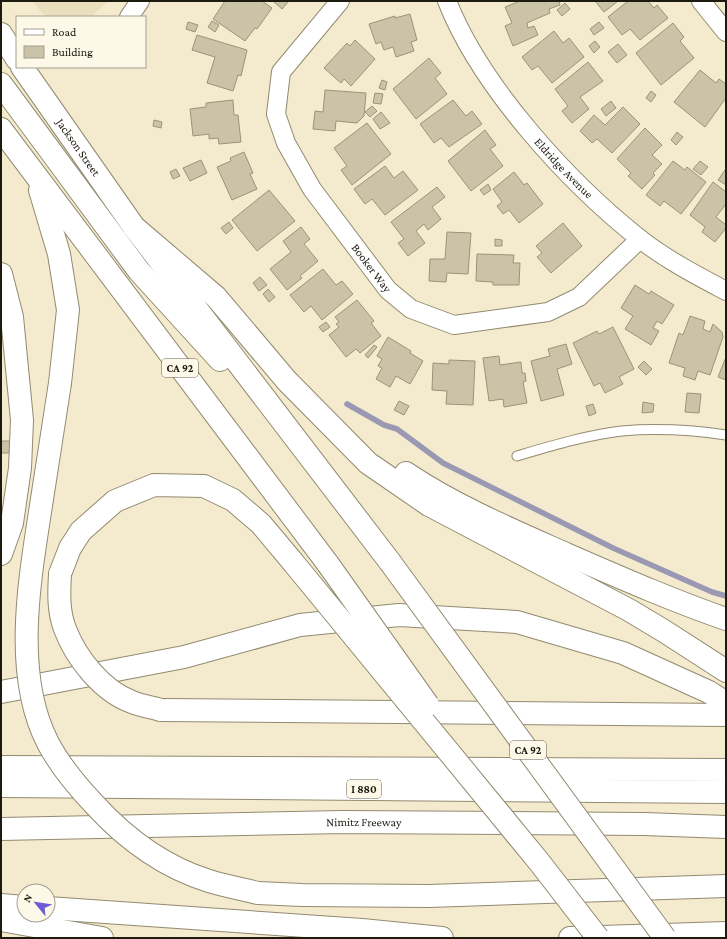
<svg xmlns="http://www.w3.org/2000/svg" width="727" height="939" font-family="'Crimson Pro',serif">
<rect width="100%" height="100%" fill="#f4ebce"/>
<path fill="#eadfbc" d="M 32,1 L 108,1 L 91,17 L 46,17 Z"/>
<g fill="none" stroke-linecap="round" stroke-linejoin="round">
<path stroke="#9a98b2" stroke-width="5.5" d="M 347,404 L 384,425 L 397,429 L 443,463 L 613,548 L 712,592 L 726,596"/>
</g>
<path fill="#cbc3a7" stroke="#9b9378" d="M 225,1 L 262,1 L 272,8 L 257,29 L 255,28 L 245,41 L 213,19 Z
M 273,1 L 289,1 L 282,9 Z
M 520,1 L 559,1 L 560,5 L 549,9 L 550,13 L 527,23 L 528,28 L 534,26 L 538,35 L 513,46 L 505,26 L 512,23 L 505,7 Z
M 595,1 L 618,1 L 604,12 Z
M 628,1 L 648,1 L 654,8 L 657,5 L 668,18 L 640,40 L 630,29 L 622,35 L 608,17 Z
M 565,3 L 570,9 L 562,16 L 557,10 Z
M 410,14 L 417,40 L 411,42 L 414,51 L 396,57 L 393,47 L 384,50 L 381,42 L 376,44 L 369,24 L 395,16 L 395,18 Z
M 212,21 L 219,25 L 215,32 L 208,27 Z
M 188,22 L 198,25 L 195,32 L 186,29 Z
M 599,22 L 604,28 L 594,35 L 590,29 Z
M 673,23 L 684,37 L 680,41 L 694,58 L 661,85 L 636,53 Z
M 554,31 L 563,43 L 569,38 L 584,57 L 552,83 L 538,66 L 532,70 L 522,57 Z
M 197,35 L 247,50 L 241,76 L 238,75 L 233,91 L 207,83 L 215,57 L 192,50 Z
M 355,40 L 375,59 L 351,86 L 344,79 L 341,83 L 324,68 L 347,43 L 350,46 Z
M 595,41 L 600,47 L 594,53 L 589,46 Z
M 618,44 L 627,55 L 617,63 L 608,52 Z
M 429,58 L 441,73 L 435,78 L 447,94 L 416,119 L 393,89 Z
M 588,62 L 603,81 L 580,97 L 589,109 L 572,123 L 562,111 L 568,106 L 555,89 Z
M 700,70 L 716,83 L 719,79 L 726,84 L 726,98 L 705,127 L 674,102 Z
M 382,80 L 387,82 L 385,90 L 379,88 Z
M 325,90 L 366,93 L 364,116 L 357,123 L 336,121 L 335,131 L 313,129 L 315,111 L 323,112 Z
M 651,91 L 656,95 L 651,102 L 646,98 Z
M 375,93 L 383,94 L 381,104 L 373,103 Z
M 233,100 L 234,115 L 238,115 L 241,142 L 219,144 L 218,138 L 209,139 L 209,134 L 193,136 L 190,109 L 206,107 L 206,103 Z
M 453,100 L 466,116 L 472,111 L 482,124 L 449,147 L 441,138 L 434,143 L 420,124 Z
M 611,101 L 616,108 L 606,116 L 601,109 Z
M 372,106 L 377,111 L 370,117 L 365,112 Z
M 623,107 L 640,124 L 612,153 L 597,139 L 592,143 L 580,131 L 594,115 L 605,125 Z
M 381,112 L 390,123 L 380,129 L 373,119 Z
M 154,120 L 162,122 L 161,128 L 153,126 Z
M 367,123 L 391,154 L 352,185 L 341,170 L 347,166 L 334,148 Z
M 645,128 L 662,145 L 652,155 L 662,164 L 653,173 L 655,175 L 642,189 L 628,176 L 631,173 L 617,159 Z
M 485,130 L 496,145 L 490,149 L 503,166 L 471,191 L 448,161 Z
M 677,132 L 683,137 L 676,145 L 671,140 Z
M 244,152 L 253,173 L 250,174 L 257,189 L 232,200 L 217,167 L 231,161 L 230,158 Z
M 201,160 L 207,173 L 190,181 L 183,168 Z
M 673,161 L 685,170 L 687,167 L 706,182 L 681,214 L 664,201 L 660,206 L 646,195 Z
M 700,161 L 708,167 L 701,175 L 693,169 Z
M 385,166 L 394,178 L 403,171 L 418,190 L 385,215 L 372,199 L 365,204 L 354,189 Z
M 176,169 L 180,176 L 173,179 L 170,172 Z
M 725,170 L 726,171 L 726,185 L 718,180 Z
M 514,172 L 524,185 L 527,183 L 543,204 L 519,223 L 509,210 L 503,214 L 497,206 L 502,202 L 493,189 Z
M 713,182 L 726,192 L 726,204 L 716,217 L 726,225 L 726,228 L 715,242 L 702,232 L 705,227 L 690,215 Z
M 488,184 L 491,190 L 484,195 L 480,190 Z
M 437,187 L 445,197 L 432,207 L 441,219 L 428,230 L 424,224 L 416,231 L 425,243 L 408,256 L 398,243 L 404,239 L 391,222 Z
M 269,190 L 295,221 L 257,251 L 232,220 Z
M 229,222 L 233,228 L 226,234 L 221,228 Z
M 563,223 L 582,246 L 551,273 L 537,257 L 542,253 L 536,246 Z
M 301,227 L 310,239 L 304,244 L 318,261 L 300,276 L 302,278 L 287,290 L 270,269 L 291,252 L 283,241 Z
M 447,232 L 471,233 L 468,274 L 447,273 L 446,282 L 429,281 L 430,259 L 445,259 Z
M 495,239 L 502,240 L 502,246 L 495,246 Z
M 477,254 L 514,255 L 513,263 L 520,263 L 519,285 L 493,285 L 493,282 L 476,281 Z
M 323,269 L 336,285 L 342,281 L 353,294 L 322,320 L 311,306 L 304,312 L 290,295 Z
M 260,277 L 267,285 L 259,291 L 253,283 Z
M 635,285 L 649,294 L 651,291 L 674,305 L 662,324 L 657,321 L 653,328 L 659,331 L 651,345 L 625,329 L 633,316 L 621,308 Z
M 268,289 L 275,297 L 269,302 L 263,294 Z
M 357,300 L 374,321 L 371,323 L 381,336 L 360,353 L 356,349 L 346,357 L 329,335 L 339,327 L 336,324 L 339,322 L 335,317 Z
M 690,316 L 705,321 L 703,329 L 710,332 L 713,324 L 722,332 L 723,337 L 710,375 L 698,371 L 695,380 L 683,376 L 685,368 L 669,363 L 679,333 L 683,335 Z
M 326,322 L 330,327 L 323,332 L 319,327 Z
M 613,327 L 634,369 L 619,377 L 623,384 L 605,393 L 600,383 L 594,386 L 573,343 L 597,331 L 599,334 Z
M 388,337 L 411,351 L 410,353 L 423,361 L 410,384 L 396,376 L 390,387 L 376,379 L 382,368 L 378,366 L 382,359 L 377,356 Z
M 566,344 L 572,364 L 557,369 L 564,395 L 541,401 L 531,361 L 550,356 L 548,349 Z
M 374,345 L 377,347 L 368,358 L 365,355 Z
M 499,356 L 500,365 L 521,362 L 522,373 L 525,373 L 526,381 L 523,382 L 527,403 L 504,407 L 503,399 L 489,401 L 483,358 Z
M 726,357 L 726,380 L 718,377 Z
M 449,360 L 475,361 L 473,405 L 446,404 L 447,391 L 432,390 L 433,363 L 449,364 Z
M 644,361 L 652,369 L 646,375 L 638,367 Z
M 687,393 L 701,394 L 699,413 L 685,412 Z
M 399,401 L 409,406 L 404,415 L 394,410 Z
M 643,402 L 654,404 L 653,412 L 642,413 Z
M 593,404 L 596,413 L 589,416 L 586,406 Z
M 1,441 L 10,441 L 10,453 L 1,453 Z"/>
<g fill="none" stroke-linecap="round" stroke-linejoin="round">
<defs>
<path id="service" d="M 517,456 C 551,446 587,435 622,431 C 657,428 692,430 726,435"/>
<g id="minor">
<path id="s1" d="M 340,1 L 281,72 L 276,114 L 286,143 L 312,189 L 388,290 L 411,309 L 454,325 L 548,312 L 579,297 L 640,239"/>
<path id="s2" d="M 447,1 C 481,87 568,182 640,239 C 667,260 696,275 726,291"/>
<path d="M 701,1 L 726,32"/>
<path d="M 129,17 L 140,1"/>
</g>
<g id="motorway">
<path d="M 1,34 L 17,59"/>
<path id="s3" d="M 22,67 L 134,227 L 390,562"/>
<path d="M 1,84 L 139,271 L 220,360"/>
<path d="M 1,129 L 328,564"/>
<path d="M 40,190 L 59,254 L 68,310 L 60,383"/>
<path d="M 134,227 L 216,297 L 287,381 L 368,463 L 429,505 L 629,610 L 664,631 L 726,671"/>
<path d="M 1,274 L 12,317 L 22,420 L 20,468 L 12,523 L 1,554"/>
<path d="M 406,473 C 455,506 512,530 566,554 C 619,577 671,600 726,619"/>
<path d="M 60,574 L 70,548 L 81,531 L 115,501 L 154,485 L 204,486 L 233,500 L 261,524 L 292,561"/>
<path d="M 1,692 L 184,657 L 300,625 L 399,615 L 517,622 L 623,653 L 709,692 L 726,703"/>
<path d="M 161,710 L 726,715"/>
<path d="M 1,767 L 726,770"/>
<path d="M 1,786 L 726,792"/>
<path id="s4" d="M 1,829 L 343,822 L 644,824 L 726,827"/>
<path d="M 258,893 L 302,895 L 429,896 L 726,886"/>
<path d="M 1,905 L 24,907"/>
<path d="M 48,908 L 362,930 L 442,938"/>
<path d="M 1,920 L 102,938"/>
<path d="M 570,938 L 726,933"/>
</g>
</defs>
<use href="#service" stroke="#928a70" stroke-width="11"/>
<use href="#minor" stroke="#928a70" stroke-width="20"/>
<use href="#motorway" stroke="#928a70" stroke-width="24"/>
<use href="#service" stroke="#fff" stroke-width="9"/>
<use href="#minor" stroke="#fff" stroke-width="18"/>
<use href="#motorway" stroke="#fff" stroke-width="22"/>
<defs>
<path id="motorway-bridge" d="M 60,383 C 53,426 47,469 40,512 C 29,583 13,676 48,743 C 60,766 77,786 94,804 C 125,838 164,867 209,881 C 225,886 242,889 258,893
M 292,561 L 540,863 L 598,938
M 390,562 L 665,938
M 328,564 L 428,705
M 60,574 C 59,592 58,611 65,629 C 76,658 102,691 132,702 C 141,706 152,707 161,710"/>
</defs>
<use href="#motorway-bridge" stroke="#928a70" stroke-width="24" stroke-linecap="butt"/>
<use href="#motorway-bridge" stroke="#fff" stroke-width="22"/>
</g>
<g text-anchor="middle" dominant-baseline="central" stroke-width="4" stroke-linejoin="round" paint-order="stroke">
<g fill="#fdf8e7" stroke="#605d50" stroke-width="1">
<rect x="162" y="359" width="36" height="18" rx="3"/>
<rect x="510" y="741" width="36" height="18" rx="3"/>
<rect x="347" y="780" width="34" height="18" rx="3"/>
</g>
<g font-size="11" font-weight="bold" fill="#1d1a10">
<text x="180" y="368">CA 92</text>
<text x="528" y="750">CA 92</text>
<text x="364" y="789">I 880</text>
</g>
<g font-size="12" fill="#1d1a10" stroke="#fdf8e7">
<text stroke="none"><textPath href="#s3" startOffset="98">Jackson Street</textPath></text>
<text stroke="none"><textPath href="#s2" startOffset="205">Eldridge Avenue</textPath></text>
<text stroke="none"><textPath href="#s1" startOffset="317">Booker Way</textPath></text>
<text stroke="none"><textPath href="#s4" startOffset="363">Nimitz Freeway</textPath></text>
</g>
</g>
<rect width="727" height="939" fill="none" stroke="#1d1a10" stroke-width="4"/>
<rect x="16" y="16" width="130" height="52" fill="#fdf8e7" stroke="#a39f91"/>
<rect x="24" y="29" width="20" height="6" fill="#ffffff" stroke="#a39f91"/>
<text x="52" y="36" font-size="12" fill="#1d1a10">Road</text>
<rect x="24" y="46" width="20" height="12" fill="#cbc3a7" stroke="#a39f91"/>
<text x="52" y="56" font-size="12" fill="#1d1a10">Building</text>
<g transform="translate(36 903) rotate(300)"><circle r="19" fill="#fdf8e7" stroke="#a39f91"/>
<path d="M0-3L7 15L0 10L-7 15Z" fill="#6f5bd5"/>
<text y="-6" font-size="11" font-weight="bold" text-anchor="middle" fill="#1d1a10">N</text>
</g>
</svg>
